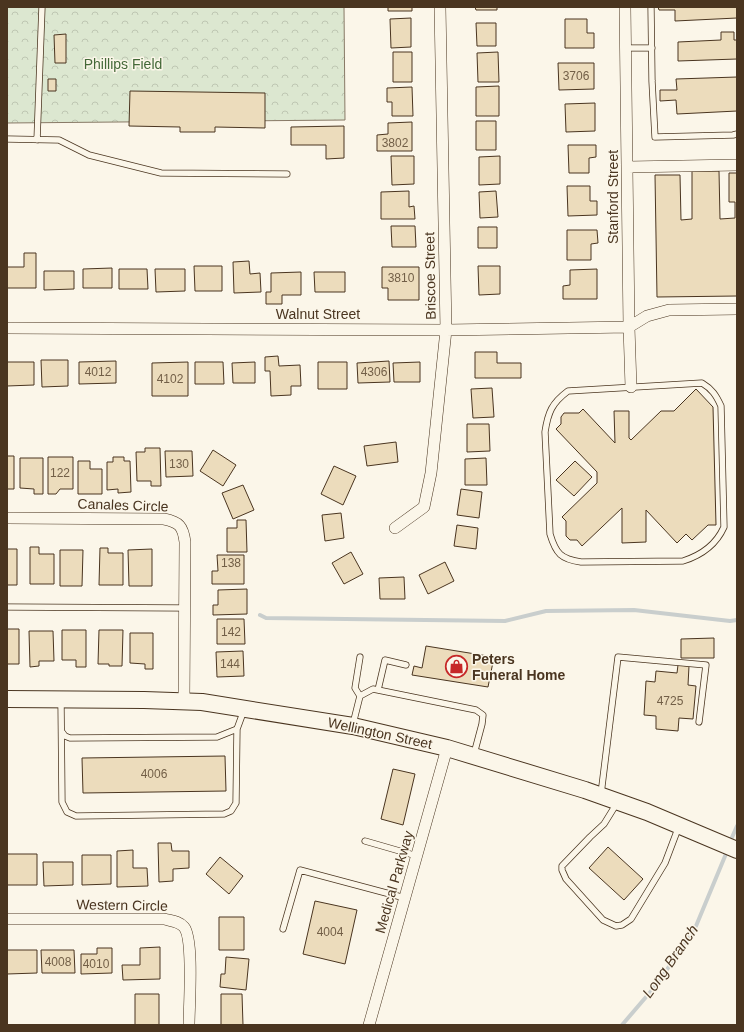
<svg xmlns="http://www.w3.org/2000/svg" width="744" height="1032" font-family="Arial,sans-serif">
<defs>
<pattern id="park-crowns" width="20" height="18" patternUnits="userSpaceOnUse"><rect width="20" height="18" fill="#dce7d0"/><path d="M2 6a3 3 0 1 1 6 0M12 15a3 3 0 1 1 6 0" fill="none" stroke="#bec7b2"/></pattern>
</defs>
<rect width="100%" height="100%" fill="#fbf6e9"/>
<path fill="url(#park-crowns)" stroke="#887966" d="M 7,7 L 344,7 L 345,120 L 7,123 Z"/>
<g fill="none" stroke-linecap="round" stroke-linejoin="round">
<path stroke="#c9cecd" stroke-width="4" d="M 260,615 L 266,618 L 505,621 L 546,611 L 634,610 L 730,621 L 737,620
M 730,842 L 737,826
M 622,1025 L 658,983 L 696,926 L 728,849"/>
</g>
<path fill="#ecdcbc" stroke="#4a3520" d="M 388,7 L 412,7 L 412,11 L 388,11 Z
M 475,7 L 497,7 L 497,10 L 476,10 Z
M 658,7 L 737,7 L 737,18 L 675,21 L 675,10 L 659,10 Z
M 411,18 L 411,47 L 391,48 L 390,19 Z
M 565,19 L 587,19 L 587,33 L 594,33 L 594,48 L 565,48 Z
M 476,23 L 496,23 L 496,46 L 477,46 Z
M 721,32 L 734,32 L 734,40 L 737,40 L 737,59 L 678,61 L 678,42 L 721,40 Z
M 66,34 L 66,63 L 55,63 L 54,35 Z
M 393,52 L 412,52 L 412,82 L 393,82 Z
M 498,52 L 499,82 L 478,82 L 477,53 Z
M 558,63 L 594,63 L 594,89 L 559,90 Z
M 737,77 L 737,111 L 677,114 L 676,100 L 660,101 L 660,90 L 677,90 L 676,79 Z
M 48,79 L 56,79 L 56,91 L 48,91 Z
M 499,86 L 499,116 L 476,116 L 476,87 Z
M 412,87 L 413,116 L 392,116 L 392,102 L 387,102 L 387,88 Z
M 130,91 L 265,93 L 265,128 L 215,127 L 215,132 L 180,132 L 180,127 L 129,126 Z
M 595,103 L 595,131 L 566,132 L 565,104 Z
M 476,121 L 496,121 L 496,150 L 476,150 Z
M 412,122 L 412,151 L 377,151 L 377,135 L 388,134 L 388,123 Z
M 344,126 L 344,158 L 326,159 L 326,145 L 291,145 L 291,127 Z
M 568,145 L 596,145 L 596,157 L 589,158 L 589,173 L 569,173 Z
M 391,156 L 414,156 L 414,184 L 392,185 Z
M 500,156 L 500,184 L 479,185 L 479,157 Z
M 692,171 L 719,171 L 720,219 L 735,218 L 735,202 L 729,202 L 729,173 L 737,173 L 737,296 L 657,297 L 655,175 L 680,175 L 681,220 L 692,219 Z
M 567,186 L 590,186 L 590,201 L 597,201 L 597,215 L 568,216 Z
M 409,191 L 409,207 L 414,206 L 415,219 L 381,219 L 381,192 Z
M 496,191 L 498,217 L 480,218 L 479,192 Z
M 391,226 L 415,226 L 416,247 L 392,247 Z
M 478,227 L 497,227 L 497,248 L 478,248 Z
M 567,230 L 597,230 L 598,243 L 591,244 L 591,260 L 567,260 Z
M 24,253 L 36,253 L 36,288 L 7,288 L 7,267 L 24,267 Z
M 249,261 L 250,274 L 260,273 L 261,292 L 234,293 L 233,262 Z
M 194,266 L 222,266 L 222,291 L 195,291 Z
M 478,266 L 500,266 L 500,294 L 479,295 Z
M 382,267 L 419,267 L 419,300 L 388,300 L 388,288 L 382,288 Z
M 112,268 L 112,288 L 83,288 L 83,269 Z
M 119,269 L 147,269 L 148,289 L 119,289 Z
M 155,269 L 185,269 L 185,291 L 156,292 Z
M 597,269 L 597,299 L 563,299 L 563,286 L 570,285 L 570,270 Z
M 44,271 L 74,271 L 74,289 L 44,290 Z
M 301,272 L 301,295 L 282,295 L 282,304 L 266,304 L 266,292 L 271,292 L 271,273 Z
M 314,272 L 345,272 L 345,292 L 315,292 Z
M 475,352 L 497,352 L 497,363 L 521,363 L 521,378 L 475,378 Z
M 278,356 L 279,366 L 300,365 L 301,386 L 291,386 L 291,395 L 271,396 L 270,371 L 265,371 L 265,357 Z
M 41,360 L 68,360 L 68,386 L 42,387 Z
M 116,361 L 116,383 L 79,384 L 79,362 Z
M 389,361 L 390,382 L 358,383 L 357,363 Z
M 7,362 L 34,362 L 34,385 L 7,386 Z
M 188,362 L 188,396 L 152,396 L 152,363 Z
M 195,362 L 223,362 L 224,384 L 195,384 Z
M 255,362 L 255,383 L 233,383 L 232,363 Z
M 318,362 L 347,362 L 347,389 L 318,389 Z
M 420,362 L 420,382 L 394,382 L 393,363 Z
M 492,388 L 494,417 L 473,418 L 471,389 Z
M 696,389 L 713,407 L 716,525 L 708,525 L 692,540 L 686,534 L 677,543 L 646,510 L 646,542 L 622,543 L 622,508 L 582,546 L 577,540 L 570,540 L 566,536 L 566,521 L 562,517 L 597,483 L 597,472 L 556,429 L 561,424 L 561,417 L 564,413 L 579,413 L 583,409 L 615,443 L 614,411 L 629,411 L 629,438 L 631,440 L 661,411 L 674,411 Z
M 467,424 L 489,424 L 490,451 L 467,452 Z
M 396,442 L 398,462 L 367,466 L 364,446 Z
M 145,448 L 160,448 L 161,486 L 151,486 L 151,481 L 137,481 L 136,452 L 145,452 Z
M 213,450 L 236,465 L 223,486 L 200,471 Z
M 165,451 L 192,451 L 193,476 L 166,477 Z
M 7,456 L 14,456 L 14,489 L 7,489 Z
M 48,457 L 73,457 L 73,489 L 60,489 L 56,494 L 48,494 Z
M 113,457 L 124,457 L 124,461 L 130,461 L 131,492 L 118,493 L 118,489 L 107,490 L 107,462 L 113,462 Z
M 20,458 L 43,458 L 43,494 L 34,494 L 34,489 L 20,488 Z
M 486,458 L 487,485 L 465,485 L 465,459 Z
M 78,461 L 90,461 L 90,469 L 102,469 L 102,494 L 78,494 Z
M 575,461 L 592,477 L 574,496 L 556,480 Z
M 334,466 L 356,476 L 343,505 L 321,494 Z
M 243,485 L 254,510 L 233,519 L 222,493 Z
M 461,489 L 482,492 L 479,518 L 457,515 Z
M 341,513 L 344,538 L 325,541 L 322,515 Z
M 237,520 L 246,520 L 247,552 L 227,552 L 227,528 L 237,528 Z
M 457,525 L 478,528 L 476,549 L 454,546 Z
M 30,547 L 39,547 L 39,554 L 54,554 L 54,584 L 30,584 Z
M 100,548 L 108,548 L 108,553 L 123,553 L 123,585 L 99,585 Z
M 7,549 L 17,549 L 17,585 L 7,585 Z
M 152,549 L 152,586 L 129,586 L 128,550 Z
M 60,550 L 83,550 L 82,586 L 60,586 Z
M 351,552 L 363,574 L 344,584 L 332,563 Z
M 217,555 L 244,555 L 244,584 L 212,584 L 212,571 L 218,571 Z
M 445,562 L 454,581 L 428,594 L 419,575 Z
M 404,577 L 405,599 L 380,599 L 379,578 Z
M 247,589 L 247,614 L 213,615 L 213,605 L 218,605 L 218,590 Z
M 217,619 L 244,619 L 245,644 L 217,644 Z
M 7,629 L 19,629 L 19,664 L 7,664 Z
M 62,630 L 86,630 L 86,667 L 76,667 L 76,660 L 62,660 Z
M 99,630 L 123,630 L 122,666 L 109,666 L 109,664 L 98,664 Z
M 29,631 L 53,631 L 54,661 L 39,661 L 39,666 L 30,667 Z
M 130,633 L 153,633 L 153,669 L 145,669 L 145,664 L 130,663 Z
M 714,638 L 714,658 L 681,658 L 681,639 Z
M 426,646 L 494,657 L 488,687 L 412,675 L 414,666 L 422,668 Z
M 243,651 L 244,676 L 217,677 L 216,652 Z
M 678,665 L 689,666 L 688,685 L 696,686 L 693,719 L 679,718 L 678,731 L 656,729 L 656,716 L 644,715 L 646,681 L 655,682 L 656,671 L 677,673 Z
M 225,756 L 226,791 L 83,793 L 82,758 Z
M 393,769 L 415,774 L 403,825 L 381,819 Z
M 158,843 L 171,843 L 172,851 L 189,851 L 189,868 L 173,869 L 173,881 L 159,882 Z
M 608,847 L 643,879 L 624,900 L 589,868 Z
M 133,850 L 133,868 L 147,868 L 148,886 L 117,887 L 117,851 Z
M 7,854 L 37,854 L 37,885 L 7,885 Z
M 82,855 L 111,855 L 111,884 L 82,885 Z
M 220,857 L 243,876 L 229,894 L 206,874 Z
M 43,862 L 73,862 L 73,885 L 44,886 Z
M 315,901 L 357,910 L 345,964 L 303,954 Z
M 219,917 L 244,917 L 244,950 L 219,950 Z
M 160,947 L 160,979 L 123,980 L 122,965 L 140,965 L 140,948 Z
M 97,948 L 112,948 L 112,973 L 81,974 L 81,954 L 97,954 Z
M 7,950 L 37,950 L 37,973 L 7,974 Z
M 41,950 L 74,950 L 75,973 L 42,973 Z
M 226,957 L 249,959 L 246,990 L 220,987 L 221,974 L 225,974 Z
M 135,994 L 159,994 L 159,1025 L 135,1025 Z
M 221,994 L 242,994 L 243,1025 L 221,1025 Z"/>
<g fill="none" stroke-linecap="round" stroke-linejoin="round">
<defs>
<path id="lane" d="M 651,7 L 652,81 L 655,137 L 733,135 L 737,134
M 626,48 L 652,48
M 7,139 L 59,140 L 89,155 L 161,173 L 287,174
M 37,140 L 42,7
M 702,383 C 712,389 716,395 721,406 L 724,527 C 716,545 702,555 683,561 L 581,562 C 561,559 556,554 550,534 L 545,432 C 548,412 552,403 568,391 Z
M 7,607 L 185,608
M 360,657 L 355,688 L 360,696
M 378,690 L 385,660 L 406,665
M 61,702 L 62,802 L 67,812 L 76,816 L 224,814 L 231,811 L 236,803 L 237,729 L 244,710
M 353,724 L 360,696 L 373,689 L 476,710 L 483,715 L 482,724 L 474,754
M 62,732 L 65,736 L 70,738 L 217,737 L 237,729
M 601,794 L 618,657 L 706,665 L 699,722
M 617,803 L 604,824 L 590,837 L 562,866 L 562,870 L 566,879 L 603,920 L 616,926 L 622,925 L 631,919 L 665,863 L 679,826
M 365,841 L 417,856
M 283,929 L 300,870 L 405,898"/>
<path id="street" d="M 625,7 L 629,327 L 631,387
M 628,167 L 737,165
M 7,328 L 446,330 L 629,327 L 647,316 L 669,310 L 737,309
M 7,518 L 164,519 C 179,522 183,526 185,542 L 184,701
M 395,528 L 424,507 L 431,473 L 446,330 L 440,7
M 7,919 L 164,919 C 171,921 179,921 184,927 C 194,939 189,1007 189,1025
M 369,1025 L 447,748"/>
<path id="secondary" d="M 7,699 L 144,700 L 202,702 L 353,726 L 447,748 L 585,790 L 647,812 L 737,850"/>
</defs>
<use href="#lane" stroke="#4a3520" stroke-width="7"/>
<use href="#street" stroke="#4a3520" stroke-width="12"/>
<use href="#secondary" stroke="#4a3520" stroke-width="18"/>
<use href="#lane" stroke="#fbf6e9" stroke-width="5.5"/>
<use href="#street" stroke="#fbf6e9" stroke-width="11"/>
<use href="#secondary" stroke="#fbf6e9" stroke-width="16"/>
</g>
<defs>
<symbol id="shop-ring" viewBox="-11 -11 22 22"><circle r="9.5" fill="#fbf6e9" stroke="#c62828" stroke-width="1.5"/><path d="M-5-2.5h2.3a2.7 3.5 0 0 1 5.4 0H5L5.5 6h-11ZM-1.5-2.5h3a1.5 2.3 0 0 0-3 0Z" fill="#c62828"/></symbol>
</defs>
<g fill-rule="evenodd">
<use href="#shop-ring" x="444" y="654" width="25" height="25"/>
</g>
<g text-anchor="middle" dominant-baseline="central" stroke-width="3" stroke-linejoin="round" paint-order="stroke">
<g font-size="12" fill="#725f47">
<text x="576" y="76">3706</text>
<text x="395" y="143">3802</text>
<text x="401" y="278">3810</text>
<text x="98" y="372">4012</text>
<text x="374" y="372">4306</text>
<text x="170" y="379">4102</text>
<text x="179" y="464">130</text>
<text x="60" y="473">122</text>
<text x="231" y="563">138</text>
<text x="231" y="632">142</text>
<text x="230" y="664">144</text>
<text x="670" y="701">4725</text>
<text x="154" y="774">4006</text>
<text x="330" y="932">4004</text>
<text x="58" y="962">4008</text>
<text x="96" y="964">4010</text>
</g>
<g font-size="14" fill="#436837" stroke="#fbf6e9">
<text x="123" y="64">Phillips Field</text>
</g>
<g font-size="14" fill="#4a3520" stroke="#fbf6e9">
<text transform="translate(613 197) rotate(-90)">Stanford Street</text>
<text transform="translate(430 276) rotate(-91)">Briscoe Street</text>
<text x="318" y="314">Walnut Street</text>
<text transform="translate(123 505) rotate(2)">Canales Circle</text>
<text transform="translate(380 733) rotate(12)">Wellington Street</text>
<text transform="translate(394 882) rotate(-74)">Medical Parkway</text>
<text transform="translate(122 905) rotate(1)">Western Circle</text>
</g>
<g font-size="14" font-weight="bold" fill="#4a3520" stroke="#fbf6e9" text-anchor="start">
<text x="472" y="659">Peters<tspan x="472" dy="16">Funeral Home</tspan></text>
</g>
<g font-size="15" font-style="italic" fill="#4a3520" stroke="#fbf6e9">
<text transform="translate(670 961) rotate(-55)">Long Branch</text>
</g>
</g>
<rect width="744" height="1032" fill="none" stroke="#4a3520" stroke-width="16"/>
</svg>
